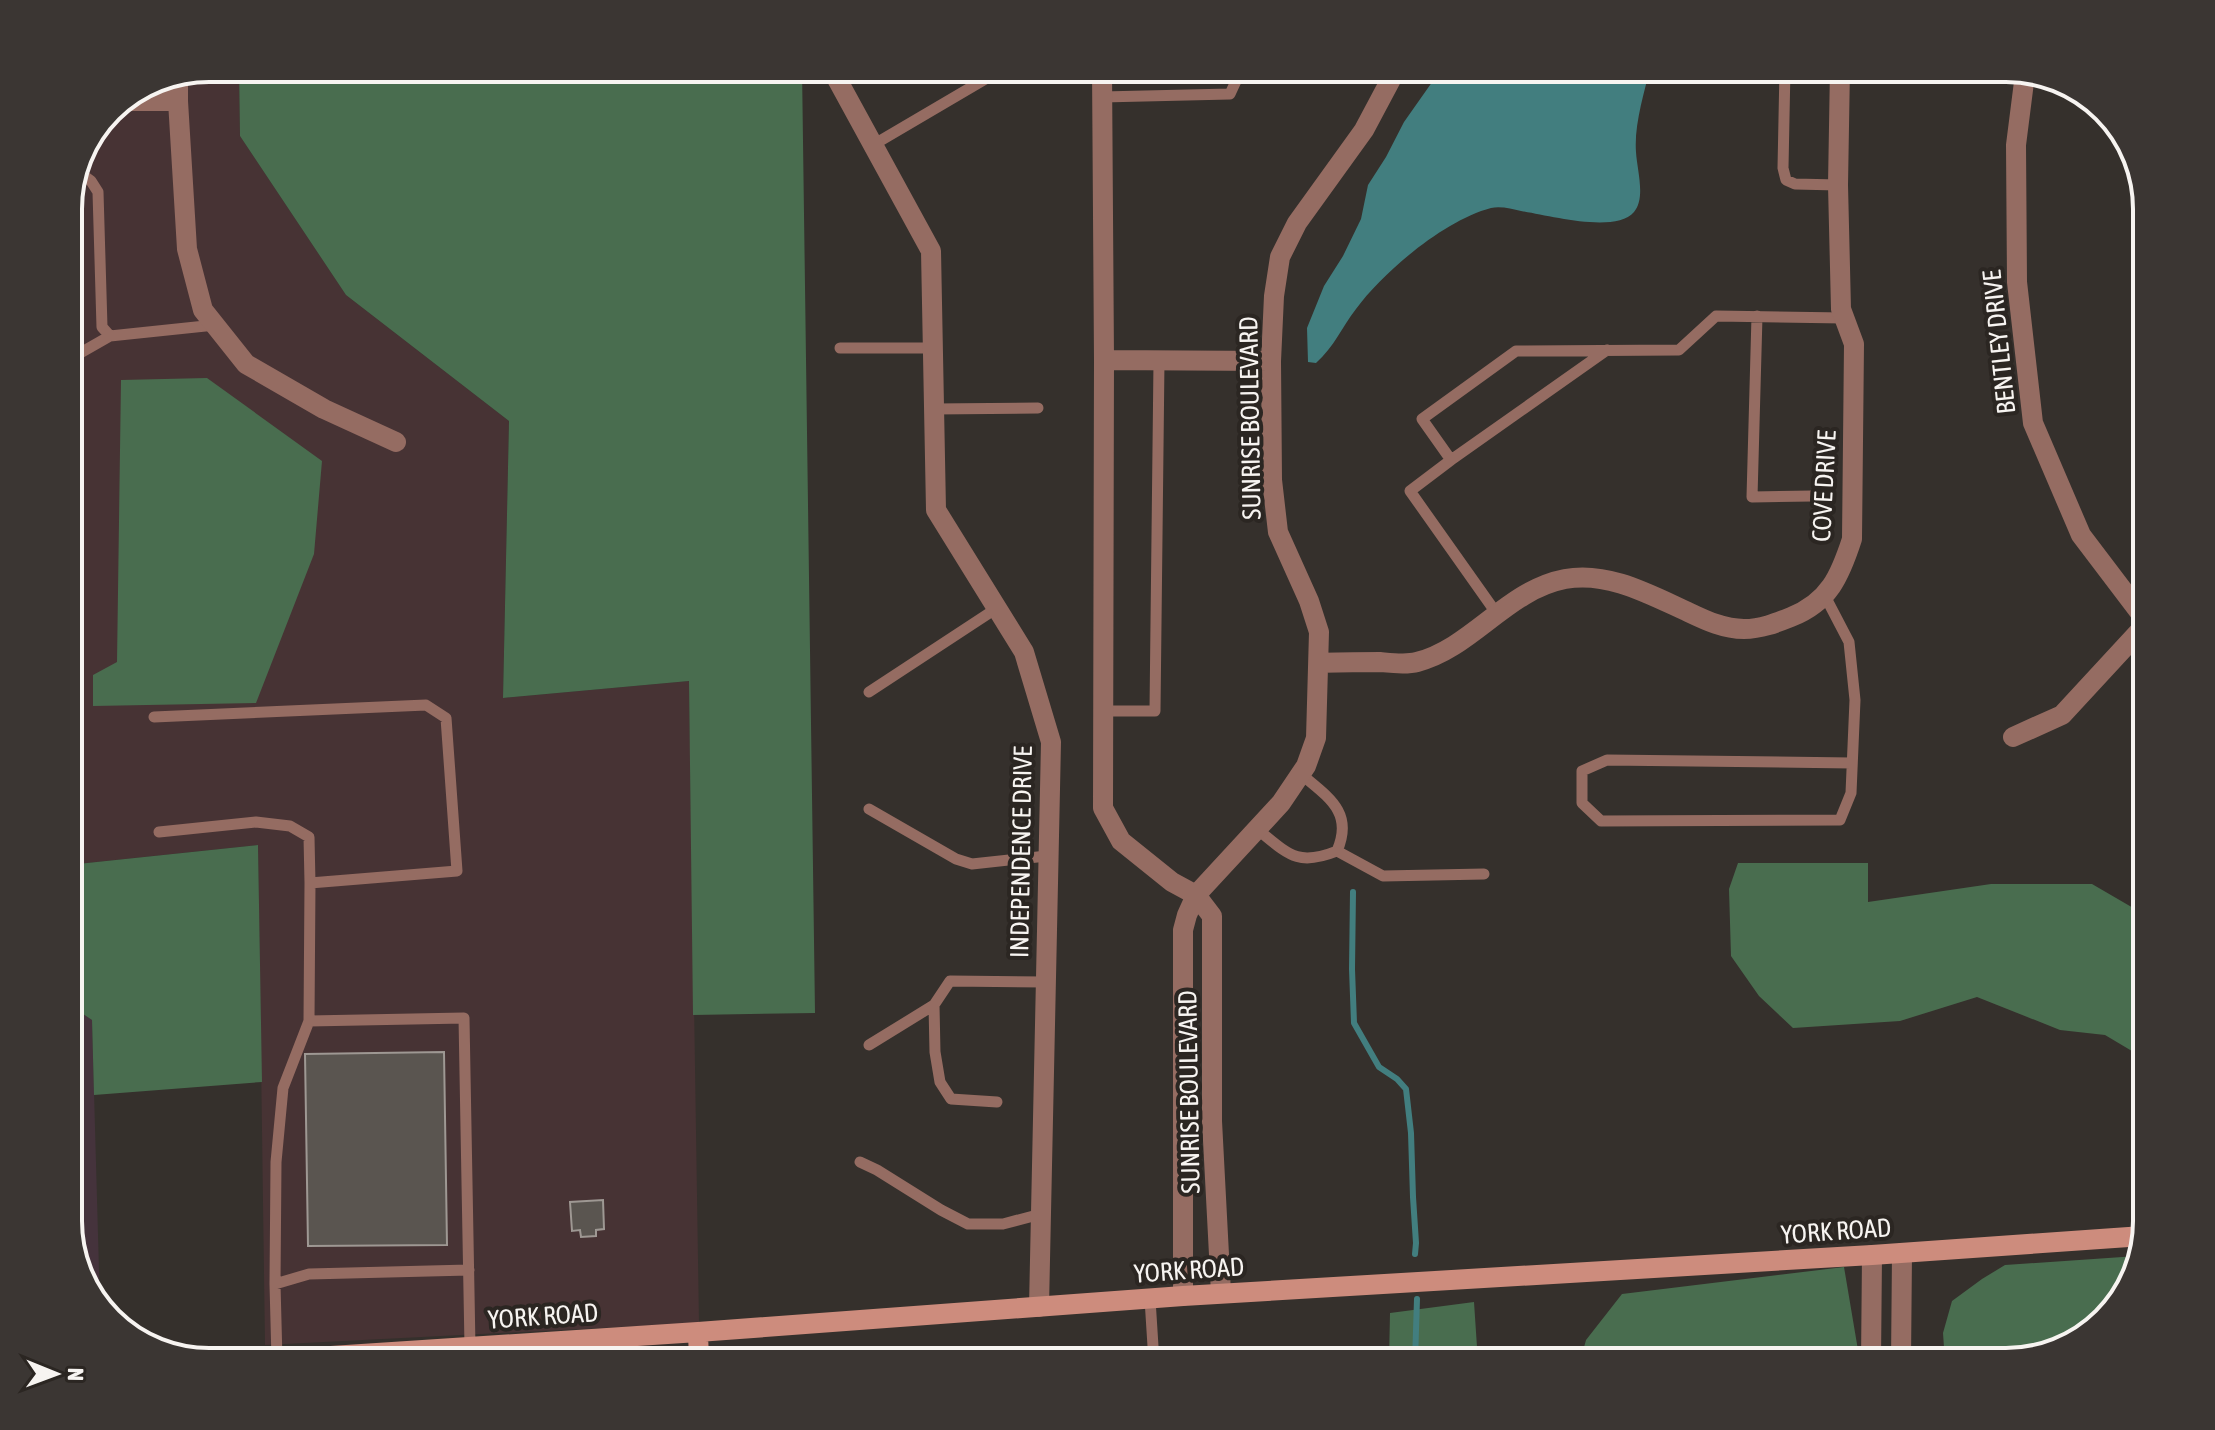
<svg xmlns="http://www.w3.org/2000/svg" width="2215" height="1430" font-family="'Asap Condensed',sans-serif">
<rect width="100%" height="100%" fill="#35302c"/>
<path fill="#45333c" d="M 68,1004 L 92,1020 L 100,1306 L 87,1292 L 68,1230 Z"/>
<path fill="#473334" d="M 209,68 L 239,68 L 240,136 L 346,295 L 509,421 L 503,698 L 689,681 L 699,1323 L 265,1345 L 258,845 L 68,865 L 68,200 L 110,109 L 155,79 Z"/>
<path fill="#496d4f" d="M 239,68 L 802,68 L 815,1013 L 693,1015 L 689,681 L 503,698 L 509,421 L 346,295 L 240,136 Z
M 207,378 L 322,461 L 314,554 L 256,703 L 93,706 L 93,675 L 117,662 L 121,380 Z
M 258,845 L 262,1082 L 94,1095 L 92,1020 L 68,1004 L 68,865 Z
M 1738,863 L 1868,863 L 1868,902 L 1991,884 L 2092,884 L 2147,916 L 2147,1060 L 2105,1035 L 2060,1030 L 1977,997 L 1900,1021 L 1793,1028 L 1759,996 L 1731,956 L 1729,889 Z
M 2137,1256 L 2124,1299 L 2076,1343 L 2007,1362 L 1945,1362 L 1943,1333 L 1952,1301 L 1982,1279 L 2005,1265 Z
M 1844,1267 L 1858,1350 L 1852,1362 L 1580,1362 L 1586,1340 L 1622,1294 Z
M 1474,1302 L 1478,1362 L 1389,1362 L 1390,1313 Z"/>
<path fill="#427e7f" d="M 1442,68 L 1650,68 C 1644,94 1634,125 1636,152 C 1637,170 1646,198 1634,212 C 1615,234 1548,215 1521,211 C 1512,209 1501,206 1491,208 C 1445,220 1384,271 1356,309 C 1342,327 1334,347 1316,363 L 1308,362 L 1307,328 L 1324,286 L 1343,256 L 1361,219 L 1368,185 L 1386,157 L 1404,122 Z"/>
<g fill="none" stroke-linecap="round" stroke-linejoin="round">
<path stroke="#427e7f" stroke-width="6" d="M 1353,892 L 1352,969 L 1354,1023 L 1379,1067 L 1397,1079 L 1406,1089 L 1411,1133 L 1413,1197 L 1416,1243 L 1415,1254
M 1415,1362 L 1417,1299"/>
</g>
<path fill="#5a5550" stroke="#9e9893" stroke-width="2" d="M 444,1052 L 447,1245 L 308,1246 L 305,1054 Z
M 603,1200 L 604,1229 L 596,1230 L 596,1236 L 581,1237 L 580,1230 L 572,1231 L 570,1202 Z"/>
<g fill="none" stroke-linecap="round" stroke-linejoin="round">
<path stroke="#956c62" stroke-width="11" d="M 1785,68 L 1783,168 L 1786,180 L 1795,184 L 1838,185
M 1102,97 L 1230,94 L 1242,68
M 873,145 L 1004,68
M 80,173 L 91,181 L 98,192 L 102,327 L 110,336 L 215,325
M 1757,316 L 1752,497 L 1812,496
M 840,348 L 933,348
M 68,360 L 110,336
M 934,409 L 1038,408
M 1451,460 L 1607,350
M 1825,596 L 1849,642 L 1855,700 L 1851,793 L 1840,820 L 1601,821 L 1582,803 L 1582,771 L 1607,760 L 1852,763
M 1497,614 L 1410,491 L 1451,460 L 1422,419 L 1516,351 L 1679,350 L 1716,316 L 1844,318
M 869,692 L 997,608
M 1103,711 L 1155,711 L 1159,361
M 154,717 L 426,705 L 446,718 L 457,871 L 310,883 L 309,1021 L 464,1018 L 470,1347
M 869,809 L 956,859 L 972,864 L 1047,856
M 1257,829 C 1288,854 1297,867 1337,851 C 1354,812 1328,797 1301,774
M 159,832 L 256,822 L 290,826 L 309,837 L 310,883
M 1337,851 L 1383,876 L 1484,874
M 934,1005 L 935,1052 L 940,1082 L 951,1099 L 997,1102
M 869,1045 L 934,1005 L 950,981 L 1045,982
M 860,1162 L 877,1170 L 941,1210 L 968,1224 L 1003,1224 L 1041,1214
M 275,1284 L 276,1162 L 283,1088 L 309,1021
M 1150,1299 L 1154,1362
M 277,1360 L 275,1284 L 309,1274 L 469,1270"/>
<path stroke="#956c62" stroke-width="20" d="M 831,68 L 931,251 L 936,510 L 1024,652 L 1051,742 L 1039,1307
M 1102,68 L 1104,360 L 1103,808 L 1121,841 L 1172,882 L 1196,895 L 1212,916 L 1212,1121 L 1221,1293
M 2025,74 L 2016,145 L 2017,282 L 2033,423 L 2081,535 L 2147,622
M 121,101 L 178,101 L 178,74
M 178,101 L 187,249 L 203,310 L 246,364 L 324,409 L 396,442
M 1104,360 L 1271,361
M 1319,663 C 1340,662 1360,662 1380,662 C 1391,663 1406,665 1417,662 C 1472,648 1507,590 1565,579 C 1607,571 1649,594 1686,611 C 1705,620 1723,629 1744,629 C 1761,629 1776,623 1791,617 C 1829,602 1840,576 1852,539 L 1854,344 L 1841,309 L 1838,185 L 1840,68
M 2013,737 L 2062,715 L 2147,623
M 1183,1296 L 1183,930 L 1187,915 L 1196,895 L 1281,803 L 1306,766 L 1316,738 L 1319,632 L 1309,601 L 1278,532 L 1272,480 L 1271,361 L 1274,296 L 1280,257 L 1297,223 L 1364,130 L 1397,68
M 1871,1362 L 1872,1255
M 1901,1362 L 1902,1253"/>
<path stroke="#cd8c7d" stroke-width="20" d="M 698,1332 L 699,1362
M 240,1362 L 698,1332 L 1183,1296 L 1872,1255 L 2143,1236"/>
</g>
<g text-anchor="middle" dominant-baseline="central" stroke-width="8" stroke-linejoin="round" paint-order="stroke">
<g font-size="26" fill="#f7f4f1" stroke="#2b2622">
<text transform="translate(1999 342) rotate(-96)">BENTLEY DRIVE</text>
<text transform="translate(1250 418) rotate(-91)">SUNRISE BOULEVARD</text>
<text transform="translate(1824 486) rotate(-87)">COVE DRIVE</text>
<text transform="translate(1021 852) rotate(-89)">INDEPENDENCE DRIVE</text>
<text transform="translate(1189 1092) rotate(-91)">SUNRISE BOULEVARD</text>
<text transform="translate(1836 1231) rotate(-4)">YORK ROAD</text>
<text transform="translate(1189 1270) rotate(-4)">YORK ROAD</text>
<text transform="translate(543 1316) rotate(-4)">YORK ROAD</text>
</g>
</g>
<path d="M0 0H2215V1430H0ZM209 82H2006A127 127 0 0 1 2133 209V1221A127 127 0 0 1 2006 1348H209A127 127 0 0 1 82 1221V209A127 127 0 0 1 209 82Z" fill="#3b3633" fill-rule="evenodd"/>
<path fill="none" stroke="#f7f4f1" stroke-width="4" d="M209 82H2006A127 127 0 0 1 2133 209V1221A127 127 0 0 1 2006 1348H209A127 127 0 0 1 82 1221V209A127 127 0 0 1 209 82Z"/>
<g transform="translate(56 1374) rotate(91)" stroke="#2b2622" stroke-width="6" paint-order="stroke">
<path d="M0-6L14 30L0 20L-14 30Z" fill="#f7f4f1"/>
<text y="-12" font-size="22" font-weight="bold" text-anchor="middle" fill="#f7f4f1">N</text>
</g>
</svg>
